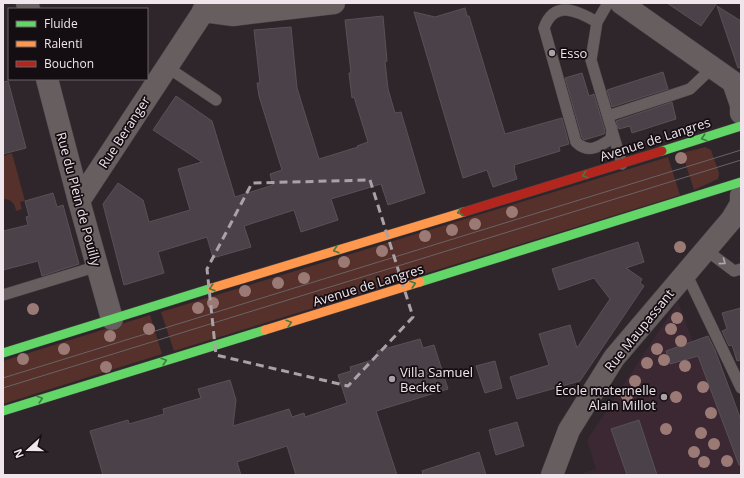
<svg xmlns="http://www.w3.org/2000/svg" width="744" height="478" font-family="'Open Sans',sans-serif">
<rect width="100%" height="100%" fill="#2e262a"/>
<path fill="#3b2833" d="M 678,302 L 741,470 L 741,475 L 577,475 L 596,469 L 587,440 Z"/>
<path fill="#56302b" d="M 705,147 L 711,150 L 712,153 L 719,173 L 718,179 L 694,190 L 682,153 Z
M 12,153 L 25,201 L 20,202 L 22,209 L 16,211 C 15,203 11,199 3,199 L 3,156 Z
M 668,157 L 680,195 L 174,351 L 161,312 Z
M 150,315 L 162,354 L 3,404 L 3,361 Z"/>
<path fill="#4b4149" stroke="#585157" d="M 667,3 L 717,3 L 701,26 Z
M 717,6 L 741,21 L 741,67 L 738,68 Z
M 465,8 L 467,16 L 469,16 L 505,134 L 562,118 L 569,144 L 559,147 L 560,151 L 514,165 L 515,168 L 514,169 L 517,179 L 493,187 L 487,170 L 463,178 L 414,12 L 435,17 Z
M 383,16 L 387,61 L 385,62 L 388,89 L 395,113 L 401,112 L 425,193 L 388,205 L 381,184 L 331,199 L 338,220 L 301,232 L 294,210 L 244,226 L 251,247 L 213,258 L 207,237 L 158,252 L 164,273 L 124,285 L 103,204 L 118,183 L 143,200 L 149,222 L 190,210 L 178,169 L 202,162 L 153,130 L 176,96 L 212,121 L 235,197 L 273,185 L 270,174 L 282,170 L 259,96 L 257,83 L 260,83 L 254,30 L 291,27 L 297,88 L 319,159 L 358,147 L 357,146 L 368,142 L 354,97 L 352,98 L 349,73 L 351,73 L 345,20 Z
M 663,72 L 668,89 L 612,107 L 607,90 Z
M 582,73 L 589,96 L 594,94 L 605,131 L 604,134 L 584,140 L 582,138 L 565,78 Z
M 8,81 L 26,148 L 3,154 L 3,82 Z
M 672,102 L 676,119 L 632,133 L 630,126 L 619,129 L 616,121 Z
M 53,193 L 57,207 L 63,205 L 79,264 L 42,276 L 38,261 L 3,270 L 3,231 L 28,225 L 26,217 L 29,216 L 25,201 Z
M 638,242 L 644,262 L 626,268 L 642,279 L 640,283 L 644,286 L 580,381 L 517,399 L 510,377 L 549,365 L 539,334 L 570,325 L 577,348 L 610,299 L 594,278 L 559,290 L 552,269 Z
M 741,308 L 741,360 L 737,361 L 732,345 L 729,346 L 722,331 L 727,329 L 722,313 Z
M 708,336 L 715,350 L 741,420 L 741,465 L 739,465 L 698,356 L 670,364 L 666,351 Z
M 420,339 L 423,348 L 434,345 L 448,389 L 376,411 L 397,475 L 296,475 L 287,446 L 237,462 L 241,475 L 103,475 L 90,431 L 128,420 L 129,424 L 164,414 L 163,409 L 201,398 L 198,389 L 230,380 L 236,400 L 233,426 L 289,409 L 292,417 L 304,413 L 305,417 L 347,403 L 338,375 L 351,371 L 350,367 L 379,358 L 377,351 Z
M 495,361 L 502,388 L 485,393 L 476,366 Z
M 639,420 L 657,475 L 627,475 L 611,429 Z
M 517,422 L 524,446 L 496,455 L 489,430 Z
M 479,452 L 486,475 L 423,475 L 422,471 Z"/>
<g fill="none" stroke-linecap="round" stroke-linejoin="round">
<defs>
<path id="lane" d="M 608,3 L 597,22 L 591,60 L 622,164
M 597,22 C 576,10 554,0 544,28 L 576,142 C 588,154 599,147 611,139 L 612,128
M 167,67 L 216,100
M 608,116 L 690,89 L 713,67
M 706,250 L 734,271 L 741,269
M 686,273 L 741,388
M 3,295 L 98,266"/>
<path id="street" d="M 27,3 L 29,9
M 621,3 L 733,82 L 741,105 L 741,113
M 203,11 L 233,15 L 334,3
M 47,79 L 79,201 L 112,319
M 79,201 L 209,3
M 552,475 L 569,430 L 614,358 L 732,219 L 741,204 L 741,196"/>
<path id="fast" d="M 662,151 L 741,126
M 420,282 L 741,182
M 3,353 L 212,288
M 3,411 L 265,330"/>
<path id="slow" d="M 212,288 L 464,212
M 265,330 L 420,282"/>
<path id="jam" d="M 464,212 L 662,151"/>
</defs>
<use href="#lane" stroke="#484245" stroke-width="12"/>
<use href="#street" stroke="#484245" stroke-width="23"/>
<use href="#fast" stroke="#484245" stroke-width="10"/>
<use href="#slow" stroke="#484245" stroke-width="10"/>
<use href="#jam" stroke="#484245" stroke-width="10"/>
<use href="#lane" stroke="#675e60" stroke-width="11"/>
<use href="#street" stroke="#675e60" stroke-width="22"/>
<use href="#fast" stroke="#63d668" stroke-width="9"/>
<use href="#slow" stroke="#ff974d" stroke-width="9"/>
<use href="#jam" stroke="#b3261e" stroke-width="9"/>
<path stroke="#6a6366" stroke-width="1" d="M 3,378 L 741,150
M 3,388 L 741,160"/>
</g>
<g fill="#9b7a76">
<circle cx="681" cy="158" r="6"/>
<circle cx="512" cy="212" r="6"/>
<circle cx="475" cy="224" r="6"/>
<circle cx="452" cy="230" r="6"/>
<circle cx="425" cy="236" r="6"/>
<circle cx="680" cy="247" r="6"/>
<circle cx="382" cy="251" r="6"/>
<circle cx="344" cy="262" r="6"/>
<circle cx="304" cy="278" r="6"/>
<circle cx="278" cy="283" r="6"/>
<circle cx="245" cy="291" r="6"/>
<circle cx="213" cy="303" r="6"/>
<circle cx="198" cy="308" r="6"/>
<circle cx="33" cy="309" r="6"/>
<circle cx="677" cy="318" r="6"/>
<circle cx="149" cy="329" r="6"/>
<circle cx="671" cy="329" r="6"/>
<circle cx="110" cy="336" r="6"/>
<circle cx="681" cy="341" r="6"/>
<circle cx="64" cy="349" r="6"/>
<circle cx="657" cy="349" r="6"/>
<circle cx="23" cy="359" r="6"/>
<circle cx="664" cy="360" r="6"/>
<circle cx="647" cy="363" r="6"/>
<circle cx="685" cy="366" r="6"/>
<circle cx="106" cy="367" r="6"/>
<circle cx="635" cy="381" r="6"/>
<circle cx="703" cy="387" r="6"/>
<circle cx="627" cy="396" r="6"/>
<circle cx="676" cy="397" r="6"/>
<circle cx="711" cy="413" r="6"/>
<circle cx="666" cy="429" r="6"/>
<circle cx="701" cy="433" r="6"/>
<circle cx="714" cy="444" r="6"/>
<circle cx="694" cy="452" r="6"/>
<circle cx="727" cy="461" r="6"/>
<circle cx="704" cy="462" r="6"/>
</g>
<defs><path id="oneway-chevron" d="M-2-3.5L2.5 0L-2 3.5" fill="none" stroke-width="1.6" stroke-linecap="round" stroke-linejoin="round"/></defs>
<g stroke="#3f7c41">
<use href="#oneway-chevron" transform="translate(704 138) rotate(162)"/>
<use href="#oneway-chevron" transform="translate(585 175) rotate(163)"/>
<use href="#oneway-chevron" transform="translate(460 212) rotate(163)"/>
<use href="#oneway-chevron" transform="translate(336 250) rotate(163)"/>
<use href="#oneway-chevron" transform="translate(413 284) rotate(-17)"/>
<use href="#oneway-chevron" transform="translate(212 288) rotate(163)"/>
<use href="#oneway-chevron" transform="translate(289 323) rotate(-17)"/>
<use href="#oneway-chevron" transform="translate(164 361) rotate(-17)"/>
<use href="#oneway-chevron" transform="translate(40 399) rotate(-17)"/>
</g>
<use stroke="#b2a8ac" href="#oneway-chevron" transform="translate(723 262) rotate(36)"/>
<path fill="none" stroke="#aba2a7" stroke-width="3" stroke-dasharray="8 5" stroke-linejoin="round" d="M 370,180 L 413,317 L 348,386 L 216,355 L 207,269 L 252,183 Z"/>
<g fill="#aba2a7" stroke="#140d11" stroke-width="1.5">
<circle cx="552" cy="53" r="4"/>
<circle cx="392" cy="379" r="4"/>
<circle cx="664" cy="397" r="4"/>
</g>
<g text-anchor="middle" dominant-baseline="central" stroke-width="3.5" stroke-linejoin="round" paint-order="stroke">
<g font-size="13" fill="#efe5ea" stroke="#140d11" text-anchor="start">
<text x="560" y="53">Esso</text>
<text x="400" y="372">Villa Samuel<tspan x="400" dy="15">Becket</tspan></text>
<text x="656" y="390" text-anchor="end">École maternelle<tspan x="656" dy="15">Alain Millot</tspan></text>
</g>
<g font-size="13" fill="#efe5ea" stroke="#140d11">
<text transform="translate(124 132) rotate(-57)">Rue Beranger</text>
<text transform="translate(655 139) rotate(-18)">Avenue de Langres</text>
<text transform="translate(79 199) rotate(75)">Rue du Plein de Pouilly</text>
<text transform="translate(368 285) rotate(-17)">Avenue de Langres</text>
<text transform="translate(639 330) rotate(-51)">Rue Maupassant</text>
</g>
</g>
<rect width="744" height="478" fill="none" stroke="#efe5ea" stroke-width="8"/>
<rect x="8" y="8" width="140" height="72" fill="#140d11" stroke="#6c6368"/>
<rect x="16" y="21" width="20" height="6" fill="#63d668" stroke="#6c6368"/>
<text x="44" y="28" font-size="12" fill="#efe5ea">Fluide</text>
<rect x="16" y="41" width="20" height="6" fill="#ff974d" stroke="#6c6368"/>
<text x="44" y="48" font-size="12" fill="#efe5ea">Ralenti</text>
<rect x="16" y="61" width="20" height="6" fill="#b3261e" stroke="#6c6368"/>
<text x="44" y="68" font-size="12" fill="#efe5ea">Bouchon</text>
<g transform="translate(28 450) rotate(249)" stroke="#140d11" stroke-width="3" paint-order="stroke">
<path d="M0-3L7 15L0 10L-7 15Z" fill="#efe5ea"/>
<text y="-6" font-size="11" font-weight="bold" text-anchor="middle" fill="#efe5ea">N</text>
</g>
</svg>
